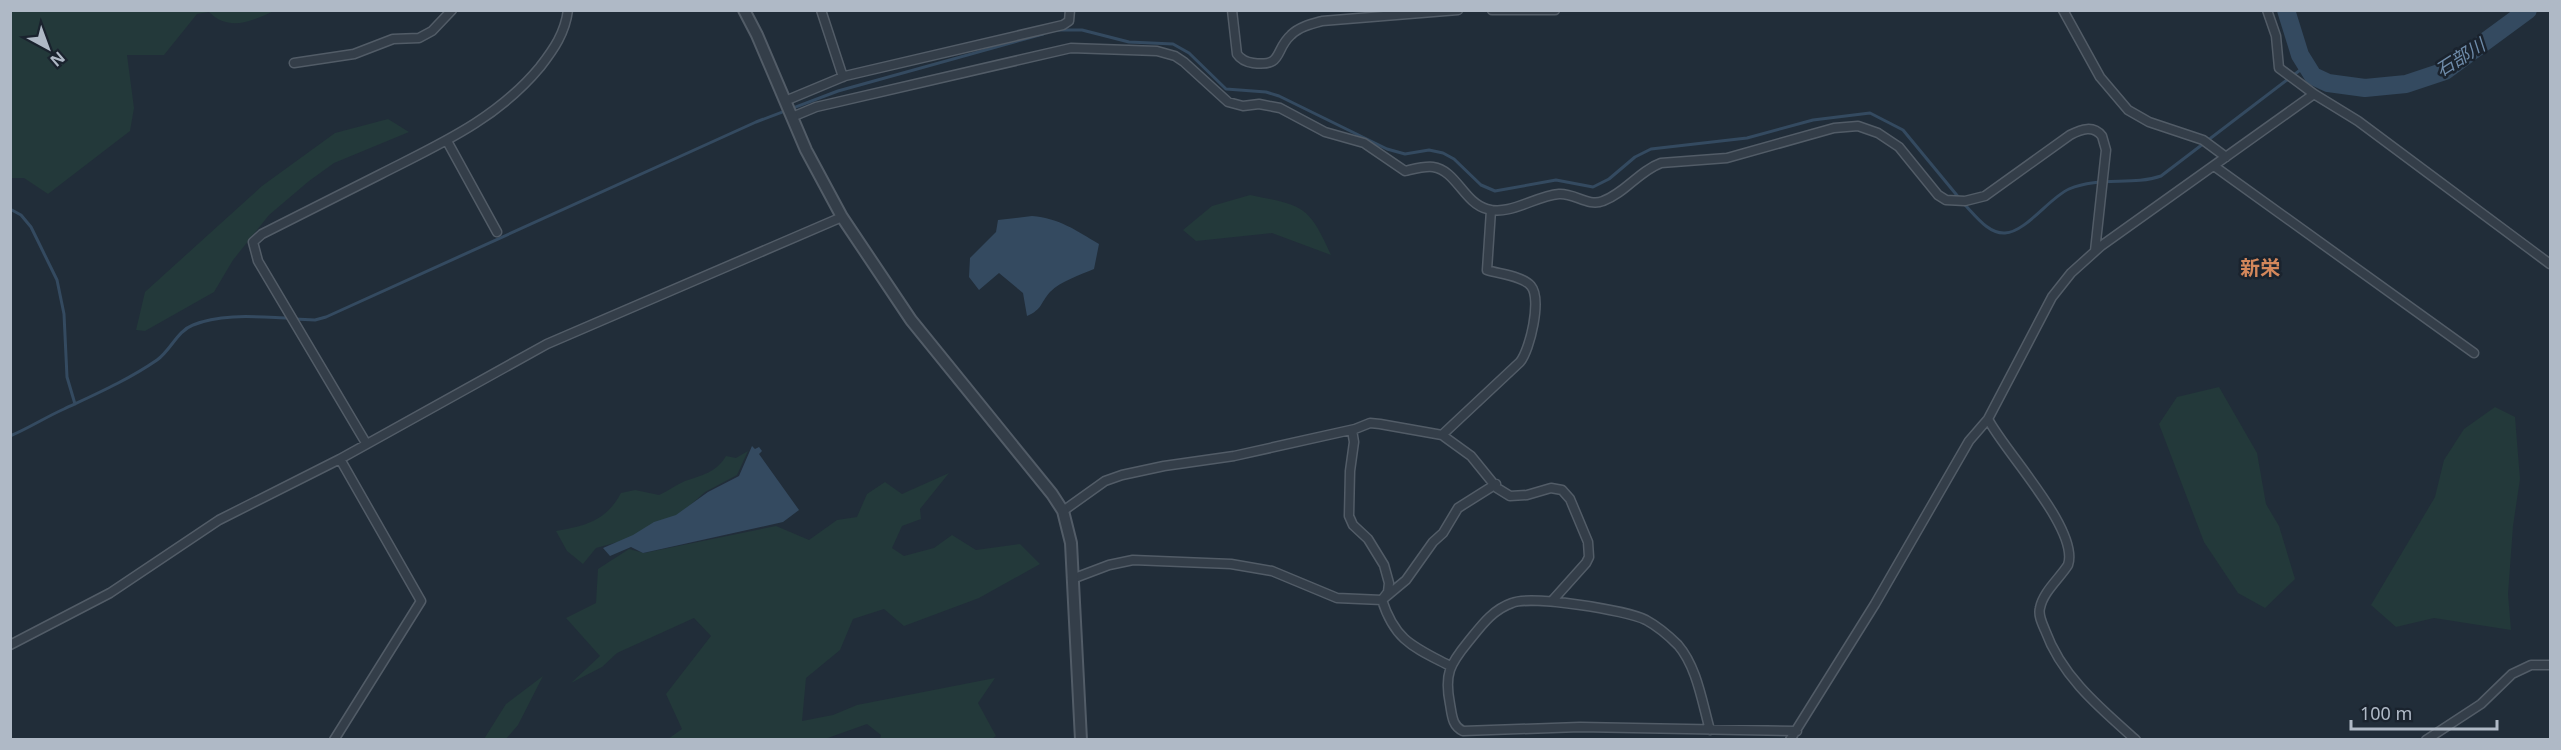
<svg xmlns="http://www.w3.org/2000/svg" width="2561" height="750" font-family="'Noto Sans','Noto Sans JP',sans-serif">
<rect width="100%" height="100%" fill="#212d39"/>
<path fill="#23393a" d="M 11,10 L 274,10 L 274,11 C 252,21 229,32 209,12 L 197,14 L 164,55 L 127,55 L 134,108 L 130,131 L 48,194 L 24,178 L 11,178 Z
M 388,119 L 409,132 L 334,163 L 309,181 L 269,215 L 233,260 L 214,292 L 145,331 L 136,330 L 145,292 L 262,186 L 335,133 Z
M 1250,195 C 1303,206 1308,204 1331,255 L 1272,233 L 1196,241 L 1183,230 L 1212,206 Z
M 2219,387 L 2257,453 L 2266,504 L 2279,526 L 2295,579 L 2265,608 L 2238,593 L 2204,542 L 2159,424 L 2177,397 Z
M 2495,407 L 2515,417 L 2520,479 L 2513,526 L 2508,594 L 2511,630 L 2434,618 L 2396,627 L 2371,605 L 2435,497 L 2444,460 L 2464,429 Z
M 748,451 L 737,475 L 705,492 L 678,516 L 629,539 L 596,548 L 583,564 L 567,551 L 556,531 C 585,526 606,521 621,493 L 635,490 L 659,495 C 668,491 676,485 685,481 C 702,475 716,473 726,456 L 736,458 Z
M 949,473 L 920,509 L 921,519 L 902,526 L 892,548 L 904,556 L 934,548 L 952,535 L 976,550 L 1020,544 L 1040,564 L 979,598 L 904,626 L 884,609 L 853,619 L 840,650 L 806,678 L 802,721 L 833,715 L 857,705 L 995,678 L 978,703 L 996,736 L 992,739 L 880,739 L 881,735 L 867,724 L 825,739 L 668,739 L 682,729 L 666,694 L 711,636 L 694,618 L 617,653 L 602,667 L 571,683 L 600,656 L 566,618 L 596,603 L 598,569 L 629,549 L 644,553 L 776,526 L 809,540 L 837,520 L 857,517 L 867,494 L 885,482 L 902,494 Z
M 543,676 L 518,725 L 506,739 L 484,739 L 506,704 Z"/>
<path fill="#344a60" d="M 1032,216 C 1059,218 1077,231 1099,244 L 1094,269 C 1080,275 1061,281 1050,292 C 1040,303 1043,309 1027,316 L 1023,293 L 999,273 L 979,290 L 969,277 L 970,258 L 996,232 L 998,220 Z
M 752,446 L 755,449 L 759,447 L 762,451 L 759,454 L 799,510 L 783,522 L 643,553 L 631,547 L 610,556 L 603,548 L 633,535 L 654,522 L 676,515 L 708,492 L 739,476 Z"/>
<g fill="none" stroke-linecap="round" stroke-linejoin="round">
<path stroke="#344a60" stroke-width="3" d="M 1058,30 L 1082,30 L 1129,42 L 1173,44 L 1189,53 L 1226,89 L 1266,92 L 1279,96 L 1387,149 L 1405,154 L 1429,150 L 1443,153 L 1454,159 L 1481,185 L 1495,191 L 1556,180 L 1593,187 L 1609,179 L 1635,157 L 1651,149 L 1747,138 L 1813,120 L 1870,113 L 1903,130 L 1960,199
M 1964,204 C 1975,215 1988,234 2005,233 C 2026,232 2049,198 2069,189 C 2099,176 2132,186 2161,176 L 2308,64
M 10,209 L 21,215 L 31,227 L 57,280 L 64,314 L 67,377 L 75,404
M 295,319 L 315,320 L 326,317 L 756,122 L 838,91 L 1043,34
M 10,436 C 29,428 46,417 64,409 C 96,394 128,380 157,360 C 171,350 177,331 193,325 C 221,313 259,317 289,318"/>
<path stroke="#344a60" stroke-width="18" d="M 2286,10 L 2300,55 L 2313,76 L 2328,83 L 2365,88 L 2406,84 L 2445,71 L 2528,10"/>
<defs>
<path id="minor" d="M 821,10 L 843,77
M 1232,10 L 1237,54 C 1241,60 1246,62 1253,63 C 1284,67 1274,50 1291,35 C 1299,27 1311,24 1322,21 L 1458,10
M 1492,10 L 1555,10
M 2063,10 L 2100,77 L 2128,110 L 2149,122 L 2203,140 L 2226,157
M 2267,10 L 2276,36 L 2279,68 L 2314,94 L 2358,121 L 2550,264
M 294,63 L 354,54 L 393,39 L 419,38 L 432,31 L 452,10
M 785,101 L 845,76 L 1063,25 L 1069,21 L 1070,10
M 792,117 L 816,107 L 1071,48 L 1157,51 L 1175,56 L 1184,62 L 1228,102 L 1243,106 L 1259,104 L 1280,108 L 1325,132 L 1364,143 L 1405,171 C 1414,169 1424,166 1433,167 C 1456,170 1464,203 1487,209 C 1510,216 1535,196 1559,194 C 1575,193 1588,207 1603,201 C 1625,193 1639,171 1661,163 L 1727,158 L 1834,128 L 1858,126 L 1878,133 L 1899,147 L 1938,195 L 1946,200 L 1965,201 L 1985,196 L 2070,135 C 2082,129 2093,125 2102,136 L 2106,150 L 2095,251
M 447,141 L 497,232
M 2214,166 L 2474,353
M 1988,419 C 2004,451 2080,530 2068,565 C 2059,579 2043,592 2040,608 C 2038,615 2042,623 2045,630 C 2062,677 2100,708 2136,740
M 1352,430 L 1354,442 L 1350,471 L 1349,516 L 1353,525 L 1368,539 L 1384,565 L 1389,583 L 1388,592 L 1382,600 C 1395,641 1414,647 1450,666
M 1442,435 L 1520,362 C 1530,350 1542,299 1531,286 C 1523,276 1499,274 1487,270 L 1491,210
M 366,443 L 258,261 L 253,242 L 262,234 C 302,214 342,194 381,174 C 440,144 497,119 540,67 C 554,49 565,33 568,10
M 1063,511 L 1105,481 L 1122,475 L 1164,466 L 1234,456 L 1355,429 L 1370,423 L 1380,424 L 1442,435 L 1471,456 L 1497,488 L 1510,496 L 1527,495 L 1551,488 L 1562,490 L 1570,499 L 1588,542 L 1589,557 L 1586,563 L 1552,601
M 1072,579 L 1109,565 L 1133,560 L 1231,564 L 1272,571 L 1337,598 L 1382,600 L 1406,580 L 1433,542 L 1443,533 L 1458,508 L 1496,484
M 10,645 L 110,593 L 219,520 L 340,459 L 547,344 L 842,217
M 1710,730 C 1702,702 1697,667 1678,645 C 1669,636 1657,626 1646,620 C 1626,610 1531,595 1512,603 C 1492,610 1481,626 1468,642 C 1450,664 1444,674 1450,704 C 1452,715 1452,726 1463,731 L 1580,727 L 1797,731
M 334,740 L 421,601 L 340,459
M 1790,740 L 1875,604 L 1969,441 L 1988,419 L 2052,297 L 2071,273 L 2101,246 L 2314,94
M 2426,740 L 2481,704 L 2512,674 L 2531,665 L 2550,665"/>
<path id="tertiary" d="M 744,10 L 757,35 L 806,150 L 842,217 L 911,320 L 1052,494 L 1063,511 L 1071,543 L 1081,740"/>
</defs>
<use href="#minor" stroke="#525c67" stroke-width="11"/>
<use href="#tertiary" stroke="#525c67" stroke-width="14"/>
<use href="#minor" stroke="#343e49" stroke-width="8"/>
<use href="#tertiary" stroke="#343e49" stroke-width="10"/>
</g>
<g text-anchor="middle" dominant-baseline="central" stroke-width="5" stroke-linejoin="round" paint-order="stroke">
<g font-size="18" font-style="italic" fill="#6f8caa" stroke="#1a232e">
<text transform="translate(2460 57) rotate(-32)">石部川</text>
</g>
<g font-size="20" font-weight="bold" fill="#d4875b" stroke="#1a232e">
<text x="2260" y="267">新栄</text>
</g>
</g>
<rect width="2561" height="750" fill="none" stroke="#afb9c6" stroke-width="24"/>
<g transform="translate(48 48) rotate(139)" stroke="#1a232e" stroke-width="4.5" paint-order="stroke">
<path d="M0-4.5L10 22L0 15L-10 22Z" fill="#afb9c6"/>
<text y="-9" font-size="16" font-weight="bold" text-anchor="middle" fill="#afb9c6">N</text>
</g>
<path d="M2351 720v9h146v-9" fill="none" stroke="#afb9c6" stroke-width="3"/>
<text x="2360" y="720" font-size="18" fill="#afb9c6" stroke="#1a232e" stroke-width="4.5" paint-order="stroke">100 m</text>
</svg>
